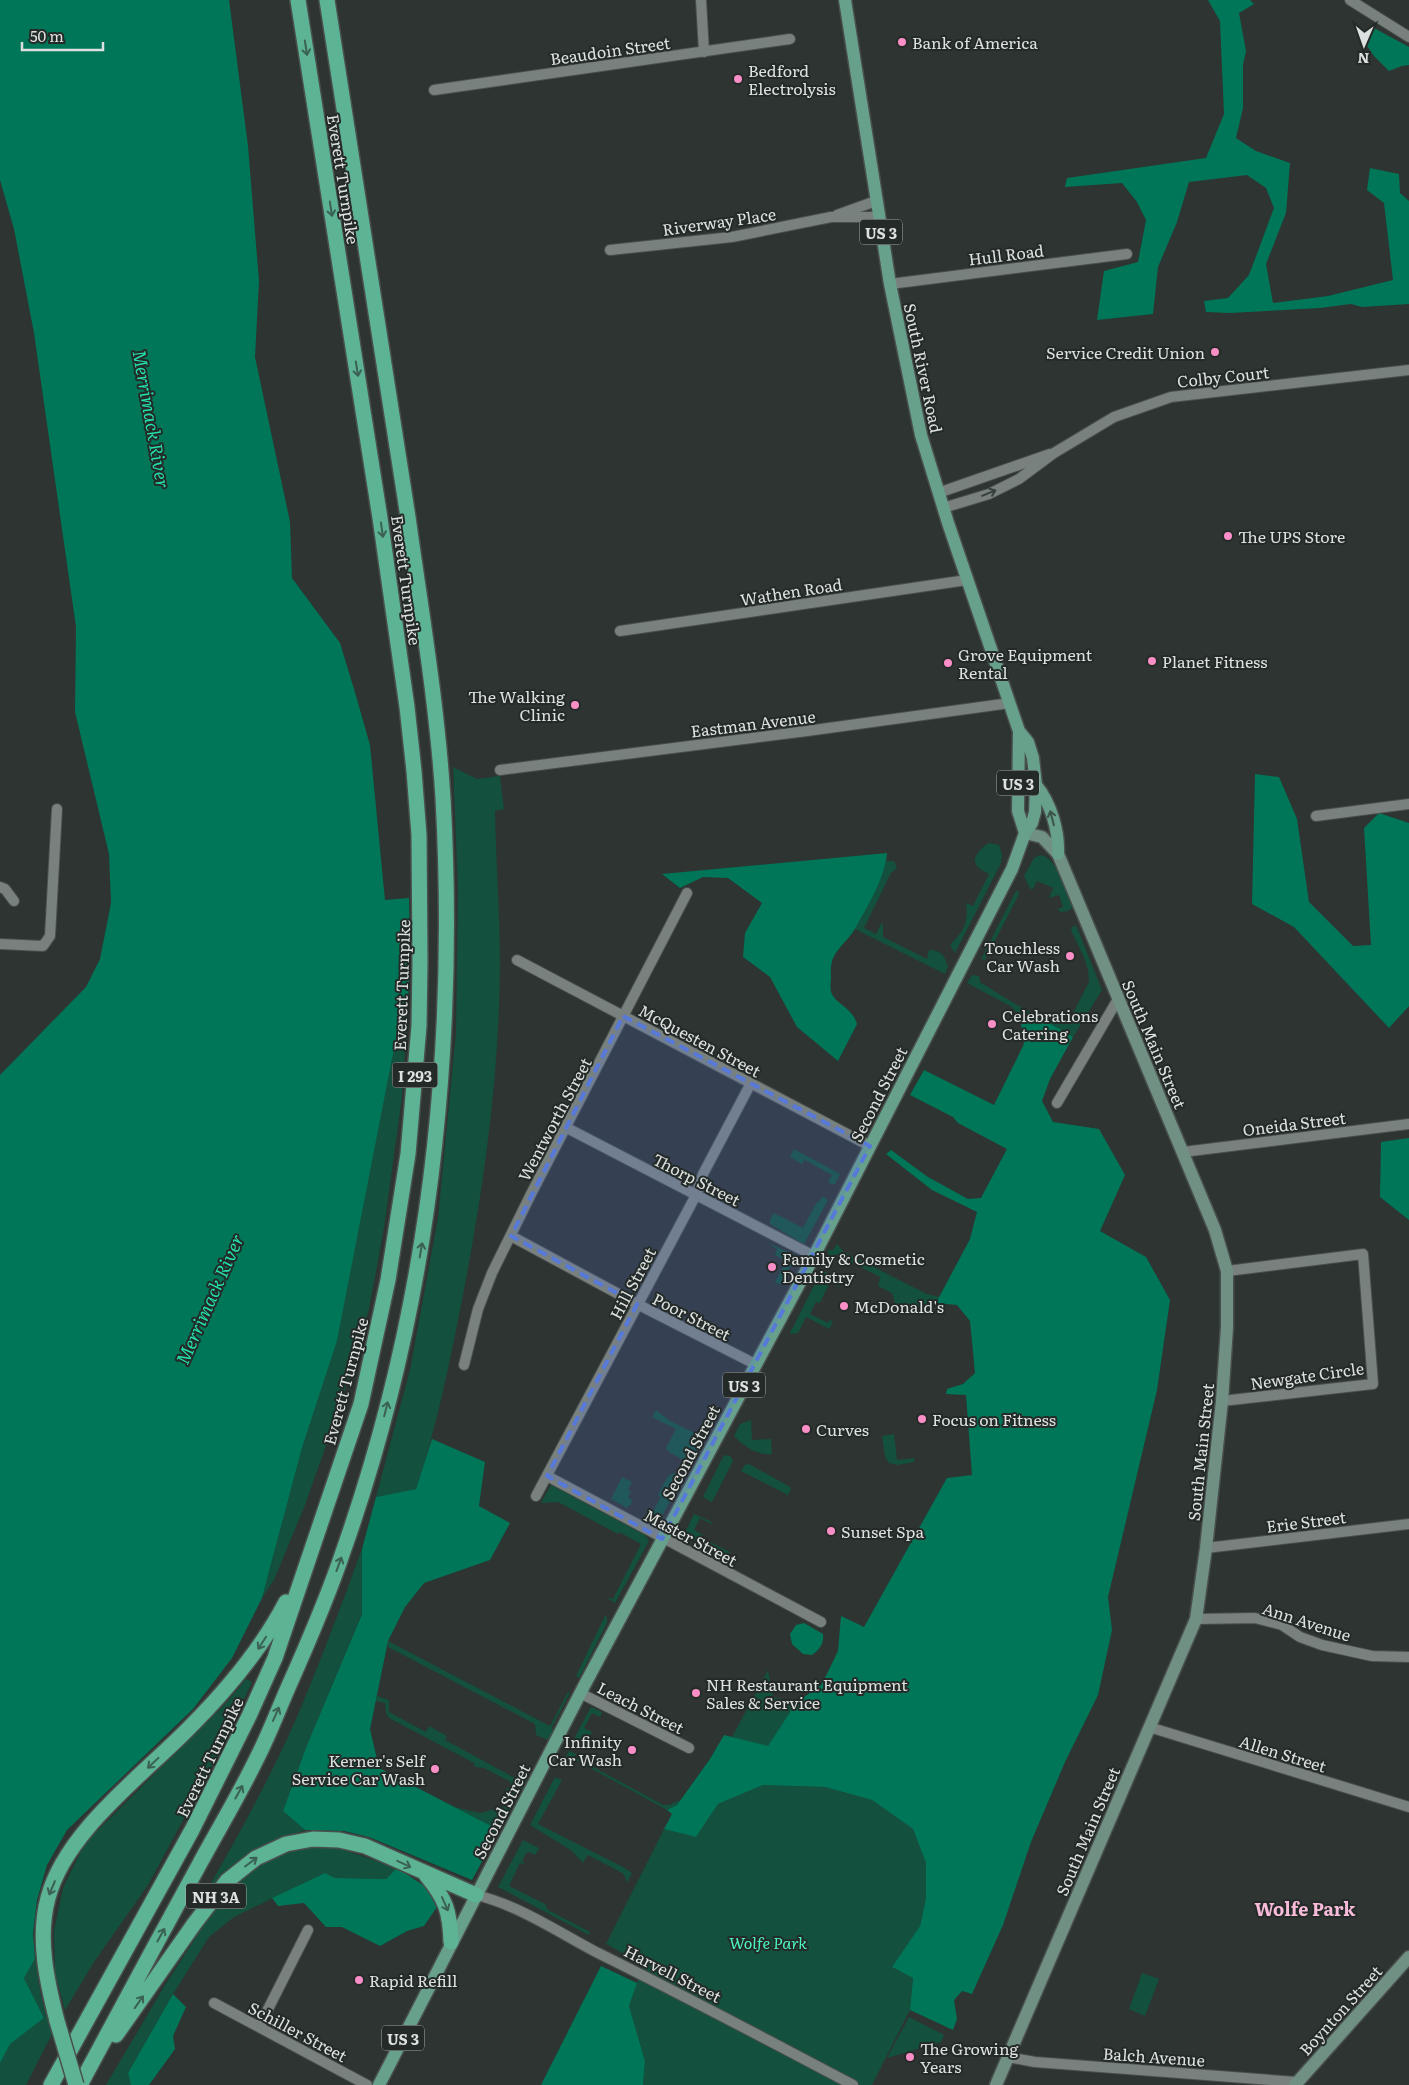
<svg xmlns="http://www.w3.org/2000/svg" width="1409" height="2085" font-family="Literata,serif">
<rect width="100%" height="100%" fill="#2d3431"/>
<path fill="#13503d" d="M 453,767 L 477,779 L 500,776 L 504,809 L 495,811 C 496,863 500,914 500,966 C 499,1077 484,1186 463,1295 C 450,1361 437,1426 416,1489 L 376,1497 L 410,1370 L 438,1218 L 456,1033 L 458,889 Z
M 989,843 L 999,845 L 1002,854 L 1001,863 L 955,953 L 950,945 C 963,932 969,922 966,903 L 973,906 L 989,874 C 986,872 980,870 978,867 C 969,859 982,847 989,843 Z
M 1040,855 C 1057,856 1066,893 1073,907 L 1068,911 L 1061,912 L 1057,909 L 1063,907 L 1059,895 L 1049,898 L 1053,888 L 1037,881 L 1033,889 L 1030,889 L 1024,876 L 1034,858 Z
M 886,861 L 894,861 L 897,868 L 891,873 L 864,928 L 876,934 L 881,924 L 883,924 L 883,937 L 927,959 L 929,950 C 941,950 944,955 948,966 L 945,974 L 855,929 L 885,867 Z
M 1016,891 L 1018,891 L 1019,894 L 985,960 L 981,959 Z
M 1076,925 L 1102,990 L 1073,1037 L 1046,1021 L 1020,1017 L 1012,1007 L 967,983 L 972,975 L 979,976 L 980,982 C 997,992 1051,1030 1068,1023 L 1089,982 C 1090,964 1078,946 1071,930 L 1072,927 Z
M 408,1006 L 402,1097 L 384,1228 L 369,1309 L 339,1409 L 305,1505 L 274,1580 L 262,1598 L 302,1448 L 337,1341 L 402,1008 Z
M 794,1149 L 840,1174 L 835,1184 L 831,1184 L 828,1182 L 832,1175 L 805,1160 L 802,1164 L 790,1157 Z
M 822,1196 L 828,1200 L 804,1244 L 770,1224 L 770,1219 L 774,1213 L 803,1228 L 817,1202 L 819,1202 Z
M 767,1242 L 796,1256 L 781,1285 L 775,1282 L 786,1261 L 775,1255 L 777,1249 Z
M 837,1244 L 844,1252 L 927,1294 L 939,1297 L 936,1303 L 897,1310 L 892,1293 L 878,1286 L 880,1277 L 836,1254 L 834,1263 C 829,1259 828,1255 828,1249 L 832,1251 Z
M 822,1270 L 834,1276 L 839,1287 L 830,1282 L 820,1303 L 816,1302 L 810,1314 L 828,1323 L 830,1320 L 833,1322 L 829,1329 L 806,1317 L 798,1333 L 791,1334 L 790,1333 Z
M 656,1410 L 670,1421 L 703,1437 L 691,1460 L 687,1462 L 669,1452 L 666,1448 L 676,1429 L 652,1417 Z
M 751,1420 L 752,1440 L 771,1439 L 772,1454 C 758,1456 743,1446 734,1436 L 740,1424 Z
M 894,1434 L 897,1460 L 915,1458 L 914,1462 L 898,1465 L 889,1463 L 885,1457 L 882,1436 Z
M 724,1455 L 730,1456 L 733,1461 L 712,1502 L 703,1497 Z
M 749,1464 L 790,1487 L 791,1489 L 788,1495 L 741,1471 L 745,1465 Z
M 674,1473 L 682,1478 L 660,1520 L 656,1520 L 654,1523 L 647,1519 L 647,1516 L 650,1509 L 654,1510 L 661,1497 L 658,1495 L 668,1476 Z
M 622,1477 L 632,1482 L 628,1490 L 631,1492 L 628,1497 L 632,1500 L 631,1504 L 627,1508 L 611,1499 Z
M 551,1485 L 645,1535 L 649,1541 L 615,1603 L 606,1597 L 613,1599 L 641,1544 L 619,1532 L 618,1534 L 558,1502 L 541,1503 Z
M 694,1514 L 712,1522 L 711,1524 L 700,1518 L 694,1530 L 703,1535 L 702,1538 L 730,1552 L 727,1558 L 684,1535 Z
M 362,1549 L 362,1613 L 307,1745 L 283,1811 L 305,1830 L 257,1848 L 204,1895 C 237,1838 269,1780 296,1719 C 320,1663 341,1606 362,1549 Z
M 605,1616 L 607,1617 L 607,1623 L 579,1678 L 576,1676 Z
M 388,1641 L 550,1726 L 568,1692 L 570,1693 L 552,1727 L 553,1731 L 548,1740 L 536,1735 L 535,1724 L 388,1647 Z
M 768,1670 L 773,1697 L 796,1703 L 768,1747 L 732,1737 Z
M 246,1679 L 252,1682 L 214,1763 L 148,1885 L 94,1962 L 65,2010 L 55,1974 L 54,1931 L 63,1888 L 85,1843 L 227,1702 Z
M 377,1696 L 389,1700 L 389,1712 L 426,1732 L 429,1726 L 447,1736 L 445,1740 L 515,1778 L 518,1773 L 527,1779 L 518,1797 L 505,1790 L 510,1787 L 511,1782 L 484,1768 L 475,1767 L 474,1763 L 389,1718 L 386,1713 L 385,1703 L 376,1701 Z
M 591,1707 L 602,1712 L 600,1717 L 592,1713 L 584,1728 L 592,1732 L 585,1745 L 574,1739 Z
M 569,1751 L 576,1754 L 575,1757 L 663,1805 L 669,1805 L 680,1800 L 677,1805 L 667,1810 L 574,1759 L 572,1762 L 565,1758 Z
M 555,1777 L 562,1780 L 538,1824 L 623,1867 L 632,1873 L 627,1883 L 624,1874 L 588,1855 L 583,1863 L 572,1851 L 530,1825 Z
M 763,1785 L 825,1787 L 872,1800 L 913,1829 L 926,1863 L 926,1898 L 920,1926 L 892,1967 L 913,1978 L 910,2010 L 872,2085 L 643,2085 L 645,2061 L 629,2006 L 643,1964 L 606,1944 L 664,1829 L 696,1837 L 718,1804 Z
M 508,1806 L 511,1808 L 499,1830 L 455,1807 L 480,1813 Z
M 523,1840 L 539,1848 L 535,1855 L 529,1852 L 526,1853 L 522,1861 L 524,1862 L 523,1864 L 520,1863 L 509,1886 L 545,1904 L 548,1910 L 590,1932 L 589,1935 L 498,1887 Z
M 335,1847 L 397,1868 L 386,1879 L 335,1878 L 325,1873 L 234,1917 L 209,1937 L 173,1994 L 128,2073 L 131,2085 L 106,2085 L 165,1985 L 224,1894 L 255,1866 L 294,1848 Z
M 35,1959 L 41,1996 L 52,2034 L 26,2085 L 0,2085 L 0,2063 L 9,2044 L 44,2018 L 24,1978 Z
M 1142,1973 L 1159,1979 L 1145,2016 L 1129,2009 Z
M 909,2017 L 944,2035 L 941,2042 L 887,2058 Z"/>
<path fill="#007658" d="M 0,0 L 229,0 L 248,146 L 259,281 L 255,357 L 290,522 L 292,578 L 340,643 L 354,689 L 370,745 L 385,900 L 409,898 L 410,952 L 408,1006 L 402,1008 L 337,1341 L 302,1448 L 262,1598 L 232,1658 L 193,1709 L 67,1830 L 47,1865 L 37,1900 L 33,1933 L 35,1959 L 24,1978 L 44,2018 L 10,2044 L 0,2063 L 0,1075 L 86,987 L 100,959 L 111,903 L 109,854 L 75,712 L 76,627 L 34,333 L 14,229 L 0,180 Z
M 1208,0 L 1250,0 L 1254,4 L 1239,13 L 1246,51 L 1243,65 L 1243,108 L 1236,138 L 1256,151 L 1290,163 L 1286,213 L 1266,264 L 1273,303 L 1328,296 L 1393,280 L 1384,203 L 1367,190 L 1370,168 L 1399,174 L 1400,193 L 1409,201 L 1409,304 L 1362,307 L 1351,304 L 1320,308 L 1230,313 L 1206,312 L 1204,301 L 1228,298 L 1249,275 L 1274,208 L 1266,188 L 1247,175 L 1189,182 L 1177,222 L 1158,267 L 1153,314 L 1097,320 L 1104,271 L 1138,262 L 1146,220 L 1137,202 L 1122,183 L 1065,187 L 1067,178 L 1206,158 L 1224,114 L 1220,21 Z
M 1374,28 L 1409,47 L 1409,65 L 1402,66 L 1389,71 L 1374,56 L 1361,37 Z
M 1255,774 L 1279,777 L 1297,819 L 1309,902 L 1353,946 L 1371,945 L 1364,828 L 1379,813 L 1409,823 L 1409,1006 L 1389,1028 L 1294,927 L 1252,904 Z
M 887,853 C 885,878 868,905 856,927 C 845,947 829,950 831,976 C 831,981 830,988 831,992 C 836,1005 852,1007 857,1024 L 838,1061 L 797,1027 L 770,977 L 743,957 L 745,933 L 762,903 L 728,878 L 703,877 L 680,888 L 662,874 Z
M 1020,1017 L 1046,1021 L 1073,1037 L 1050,1079 L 1042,1101 L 1053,1122 L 1099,1129 L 1125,1175 L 1100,1231 L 1146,1257 L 1170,1300 L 1157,1390 L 1108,1597 L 1112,1630 L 1098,1695 L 1065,1762 L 1031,1842 L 1003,1925 L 972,1994 L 962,1991 L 954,2000 L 957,2019 L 953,2030 L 910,2010 L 913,1978 L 892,1967 L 920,1926 L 926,1898 L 926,1863 L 913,1829 L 872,1800 L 825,1787 L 763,1785 L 718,1804 L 696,1837 L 664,1829 L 672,1814 L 667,1810 L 677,1805 L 710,1759 L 724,1735 L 768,1746 L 796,1703 L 822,1684 L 838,1651 L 841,1616 L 864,1627 L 947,1478 L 972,1475 L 966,1395 L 946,1394 L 947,1389 L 963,1384 L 975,1373 L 970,1321 L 957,1305 L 936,1303 L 970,1239 L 977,1212 L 932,1190 L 886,1154 L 891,1150 L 928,1177 L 968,1199 L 981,1198 L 1007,1149 L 958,1123 L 953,1117 L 910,1095 L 924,1070 L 994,1105 L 1024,1044 Z
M 1409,1138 L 1409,1220 L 1380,1197 L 1381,1142 Z
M 432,1439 L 485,1462 L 479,1506 L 510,1523 L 490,1560 L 424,1583 L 405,1607 L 388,1641 L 370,1729 L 379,1768 L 499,1830 L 472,1880 L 369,1837 L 344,1831 L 305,1830 L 283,1811 L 307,1745 L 362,1614 L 362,1549 L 376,1497 L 416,1489 Z
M 804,1623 L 823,1634 C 824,1643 820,1649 812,1655 L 803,1654 L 792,1644 L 790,1634 L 796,1625 Z
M 397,1868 L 426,1887 L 437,1907 L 424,1926 L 407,1931 L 380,1946 L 342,1927 L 326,1927 L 304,1903 L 278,1906 L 272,1898 L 325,1873 L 335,1878 L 386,1879 Z
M 601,1966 L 637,1983 L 629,2006 L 645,2061 L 643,2085 L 541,2085 Z
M 173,1994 L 186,2007 L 173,2036 L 175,2049 L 149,2085 L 131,2085 L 128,2073 Z"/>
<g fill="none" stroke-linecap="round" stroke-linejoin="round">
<defs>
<path id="street" d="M 701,0 L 704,52
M 1350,0 L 1409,37
M 434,90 L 790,39
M 837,215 L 876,201
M 610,250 L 732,237 L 831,217 L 879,217
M 890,284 L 1127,254
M 938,493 L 1050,454
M 943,508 L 989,494 L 1019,479 L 1054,453 L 1114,417 L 1171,397 L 1409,370
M 620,631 L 967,580
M 500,770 L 807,731 L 1010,703
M 1316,816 L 1409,804
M 0,887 L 5,889 L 14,901
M 0,944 L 43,946 L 50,936 L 57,809
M 517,960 L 870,1146
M 1057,1103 L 1118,999
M 567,1128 L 814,1256
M 1183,1152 L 1409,1124
M 511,1236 L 637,1304 L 755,1364
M 464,1365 L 478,1309 L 492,1273 L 531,1194 L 687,893
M 1222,1401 L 1373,1384 L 1363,1254 L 1227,1271
M 547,1476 L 821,1622
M 536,1496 L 696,1195 L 703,1174 L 751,1083
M 1206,1548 L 1409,1524
M 1196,1619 L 1255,1618 L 1282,1625 L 1300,1637 L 1322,1645 L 1372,1656 L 1409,1657
M 580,1693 L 689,1748
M 1149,1727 L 1409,1807
M 476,1895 C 518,1905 558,1932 596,1952 C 683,1995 768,2040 853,2085
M 214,2003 L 367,2085
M 259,2027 L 308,1930
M 1008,2057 L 1035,2062 L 1297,2082"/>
<path id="secondary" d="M 996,2085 L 1196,1619 L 1206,1548 L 1222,1401 L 1227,1327 L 1227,1271 L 1215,1230 L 1058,854 L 1042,837 L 1025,833
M 1295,2085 L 1409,1957"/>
<path id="primary" d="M 1019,731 L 1018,811 L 1025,833
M 1036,785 C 1051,803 1059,831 1058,854
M 379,2085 L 584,1686 L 813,1258 L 1012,869 L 1025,833 L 1032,823 L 1035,812 L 1036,785 L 1033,758 L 1028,742 L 1019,731 L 948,523 L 921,435 L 890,284 L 845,0"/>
<path id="highway" d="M 426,1875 C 446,1899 450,1912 451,1942
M 57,2021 C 47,1982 37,1938 48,1898 C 65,1832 143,1775 189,1728 C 227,1690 261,1650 286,1602
M 116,2035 L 194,1924 L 227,1881 L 256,1858 L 286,1844 L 313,1839 L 339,1840 L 365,1846 L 476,1895
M 51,2085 L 192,1830 L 249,1716 L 275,1658 L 361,1404 L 388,1280 L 408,1154 L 419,1026 L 420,962 L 419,835 L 414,771 L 407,707 L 380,518 L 298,0
M 80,2085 C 119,2012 159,1938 199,1865 C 218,1830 239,1795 256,1760 C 268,1737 277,1713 287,1690 C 308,1643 328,1597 344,1549 C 429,1307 457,1052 443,798 C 437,703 421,610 408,517 C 382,344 353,172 327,0"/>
</defs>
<use href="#street" stroke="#494f4d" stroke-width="12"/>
<use href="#secondary" stroke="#494f4d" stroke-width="15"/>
<use href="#primary" stroke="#494f4d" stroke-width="15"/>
<use href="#highway" stroke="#494f4d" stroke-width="18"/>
<use href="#street" stroke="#78817d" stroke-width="10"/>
<use href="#secondary" stroke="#709084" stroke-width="12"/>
<use href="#primary" stroke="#67a08b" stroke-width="12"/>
<use href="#highway" stroke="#5cb495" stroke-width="15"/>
<defs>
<path id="highway-bridge" d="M 57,2021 L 76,2085"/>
</defs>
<use href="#highway-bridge" stroke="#494f4d" stroke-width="18" stroke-linecap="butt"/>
<use href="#highway-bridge" stroke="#5cb495" stroke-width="15"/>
</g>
<defs><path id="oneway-shaft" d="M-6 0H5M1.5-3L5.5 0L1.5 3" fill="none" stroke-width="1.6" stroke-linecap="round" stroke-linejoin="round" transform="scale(1.25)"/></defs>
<g stroke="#3a6153">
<use href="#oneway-shaft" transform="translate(306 48) rotate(81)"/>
<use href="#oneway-shaft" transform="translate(331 209) rotate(81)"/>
<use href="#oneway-shaft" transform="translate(357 369) rotate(81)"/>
<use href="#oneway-shaft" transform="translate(382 530) rotate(82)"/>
<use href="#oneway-shaft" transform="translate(421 1250) rotate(-80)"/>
<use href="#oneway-shaft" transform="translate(386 1409) rotate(-76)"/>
<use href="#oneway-shaft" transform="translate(339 1564) rotate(-70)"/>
<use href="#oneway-shaft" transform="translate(262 1643) rotate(123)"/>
<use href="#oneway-shaft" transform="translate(276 1714) rotate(-66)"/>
<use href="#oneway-shaft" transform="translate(153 1763) rotate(137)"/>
<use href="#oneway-shaft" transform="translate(239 1792) rotate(-61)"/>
<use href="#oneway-shaft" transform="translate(251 1862) rotate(-37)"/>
<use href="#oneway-shaft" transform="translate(404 1864) rotate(25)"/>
<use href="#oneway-shaft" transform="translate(52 1888) rotate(113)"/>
<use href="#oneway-shaft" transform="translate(445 1904) rotate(66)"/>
<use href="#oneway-shaft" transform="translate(161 1935) rotate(-61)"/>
<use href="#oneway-shaft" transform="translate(139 2002) rotate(-55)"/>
</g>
<use stroke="#38403c" href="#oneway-shaft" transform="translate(989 493) rotate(-22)"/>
<use stroke="#3b534a" href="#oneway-shaft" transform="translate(1052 818) rotate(-105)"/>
<path fill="#577ada" fill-opacity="0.2" stroke="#577ada" stroke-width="4" stroke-dasharray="10 6" stroke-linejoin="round" d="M 623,1016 L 870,1146 L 662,1539 L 547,1476 L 637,1304 L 511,1236 Z"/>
<g fill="#fa8fc8" stroke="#232a27" stroke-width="2">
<circle cx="902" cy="42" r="5"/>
<circle cx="738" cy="79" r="5"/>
<circle cx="1215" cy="352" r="5"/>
<circle cx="1228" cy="536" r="5"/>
<circle cx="1152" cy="661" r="5"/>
<circle cx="948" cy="663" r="5"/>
<circle cx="575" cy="705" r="5"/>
<circle cx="1070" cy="956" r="5"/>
<circle cx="992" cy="1024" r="5"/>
<circle cx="772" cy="1267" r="5"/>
<circle cx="844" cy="1306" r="5"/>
<circle cx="922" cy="1419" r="5"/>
<circle cx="806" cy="1429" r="5"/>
<circle cx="831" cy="1531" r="5"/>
<circle cx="696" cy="1693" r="5"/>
<circle cx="632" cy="1750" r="5"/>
<circle cx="435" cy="1769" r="5"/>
<circle cx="359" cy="1980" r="5"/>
<circle cx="910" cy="2057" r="5"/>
</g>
<g text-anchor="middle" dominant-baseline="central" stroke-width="4" stroke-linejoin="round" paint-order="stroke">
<g fill="#232a27" stroke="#a5aba8" stroke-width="1">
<rect x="860" y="219.5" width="42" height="25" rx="4"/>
<rect x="997" y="770.5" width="42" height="25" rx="4"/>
<rect x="392.5" y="1062.5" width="45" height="25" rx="4"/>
<rect x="723" y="1372.5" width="42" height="25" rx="4"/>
<rect x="186" y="1883.5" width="60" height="25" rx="4"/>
<rect x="382" y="2025.5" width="42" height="25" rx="4"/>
</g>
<g font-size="15" font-weight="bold" fill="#dde2e0">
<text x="881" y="232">US 3</text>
<text x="1018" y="783">US 3</text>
<text x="415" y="1075">I 293</text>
<text x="744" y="1385">US 3</text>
<text x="216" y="1896">NH 3A</text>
<text x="403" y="2038">US 3</text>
</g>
<g font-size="16" fill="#dde2e0" stroke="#232a27" text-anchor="start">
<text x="912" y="42">Bank of America</text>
<text x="748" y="70">Bedford<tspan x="748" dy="18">Electrolysis</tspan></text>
<text x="1205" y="352" text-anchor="end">Service Credit Union</text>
<text x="1238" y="536">The UPS Store</text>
<text x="958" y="654">Grove Equipment<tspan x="958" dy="18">Rental</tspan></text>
<text x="1162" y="661">Planet Fitness</text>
<text x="565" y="696" text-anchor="end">The Walking<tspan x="565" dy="18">Clinic</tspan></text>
<text x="1060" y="947" text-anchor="end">Touchless<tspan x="1060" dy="18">Car Wash</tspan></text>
<text x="1002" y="1015">Celebrations<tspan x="1002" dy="18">Catering</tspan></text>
<text x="782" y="1258">Family &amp; Cosmetic<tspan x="782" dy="18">Dentistry</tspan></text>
<text x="854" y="1306">McDonald's</text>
<text x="932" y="1419">Focus on Fitness</text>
<text x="816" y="1429">Curves</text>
<text x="841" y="1531">Sunset Spa</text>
<text x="706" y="1684">NH Restaurant Equipment<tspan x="706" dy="18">Sales &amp; Service</tspan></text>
<text x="622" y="1741" text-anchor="end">Infinity<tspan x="622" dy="18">Car Wash</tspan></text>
<text x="425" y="1760" text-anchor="end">Kerner's Self<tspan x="425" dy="18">Service Car Wash</tspan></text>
<text x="369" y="1980">Rapid Refill</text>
<text x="920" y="2048">The Growing<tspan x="920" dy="18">Years</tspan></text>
</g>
<g font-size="16" fill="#dde2e0" stroke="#232a27">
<text transform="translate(610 50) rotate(-8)">Beaudoin Street</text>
<text transform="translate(344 179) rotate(81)">Everett Turnpike</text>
<text transform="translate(719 221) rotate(-8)">Riverway Place</text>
<text transform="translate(1006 254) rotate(-7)">Hull Road</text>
<text transform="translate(924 368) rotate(78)">South River Road</text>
<text transform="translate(1223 376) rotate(-6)">Colby Court</text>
<text transform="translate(407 580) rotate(82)">Everett Turnpike</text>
<text transform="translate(791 591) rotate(-9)">Wathen Road</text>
<text transform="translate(753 723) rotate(-7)">Eastman Avenue</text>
<text transform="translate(401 985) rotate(-88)">Everett Turnpike</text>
<text transform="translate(700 1040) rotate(28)">McQuesten Street</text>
<text transform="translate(1155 1044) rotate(67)">South Main Street</text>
<text transform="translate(878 1094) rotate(-63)">Second Street</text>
<text transform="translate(554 1119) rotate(-62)">Wentworth Street</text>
<text transform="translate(1294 1123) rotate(-7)">Oneida Street</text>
<text transform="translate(697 1179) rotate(27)">Thorp Street</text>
<text transform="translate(632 1283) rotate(-62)">Hill Street</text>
<text transform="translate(692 1316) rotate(27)">Poor Street</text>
<text transform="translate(1307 1375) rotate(-8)">Newgate Circle</text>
<text transform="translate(345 1381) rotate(-75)">Everett Turnpike</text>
<text transform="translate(690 1452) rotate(-62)">Second Street</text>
<text transform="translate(1200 1452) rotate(-84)">South Main Street</text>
<text transform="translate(1306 1521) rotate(-7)">Erie Street</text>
<text transform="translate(691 1537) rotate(28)">Master Street</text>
<text transform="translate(1307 1621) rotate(18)">Ann Avenue</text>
<text transform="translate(641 1707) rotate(27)">Leach Street</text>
<text transform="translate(1283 1753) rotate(17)">Allen Street</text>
<text transform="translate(209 1757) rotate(-64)">Everett Turnpike</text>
<text transform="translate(501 1811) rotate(-63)">Second Street</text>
<text transform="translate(1087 1831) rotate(-67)">South Main Street</text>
<text transform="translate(673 1973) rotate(27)">Harvell Street</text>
<text transform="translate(1340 2010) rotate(-48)">Boynton Street</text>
<text transform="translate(298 2031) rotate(28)">Schiller Street</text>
<text transform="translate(1154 2056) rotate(4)">Balch Avenue</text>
</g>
<g font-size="16" font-style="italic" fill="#4bf6c2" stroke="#232a27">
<text x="768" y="1942">Wolfe Park</text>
</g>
<g font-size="18" font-style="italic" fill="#23dfab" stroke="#232a27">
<text transform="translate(152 419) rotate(80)">Merrimack River</text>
<text transform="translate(209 1299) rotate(-66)">Merrimack River</text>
</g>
<g font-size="18" font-weight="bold" fill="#f8bbd9" stroke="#232a27">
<text x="1305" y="1908">Wolfe Park</text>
</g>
</g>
<g transform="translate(1364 45) rotate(182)" stroke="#232a27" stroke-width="4" paint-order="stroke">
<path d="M0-4L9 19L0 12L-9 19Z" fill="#dde2e0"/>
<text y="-8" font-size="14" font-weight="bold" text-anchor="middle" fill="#dde2e0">N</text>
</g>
<path d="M22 42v8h81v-8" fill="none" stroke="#dde2e0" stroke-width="2.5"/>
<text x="30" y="42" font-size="15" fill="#dde2e0" stroke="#232a27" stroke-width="4" paint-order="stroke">50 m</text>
</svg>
